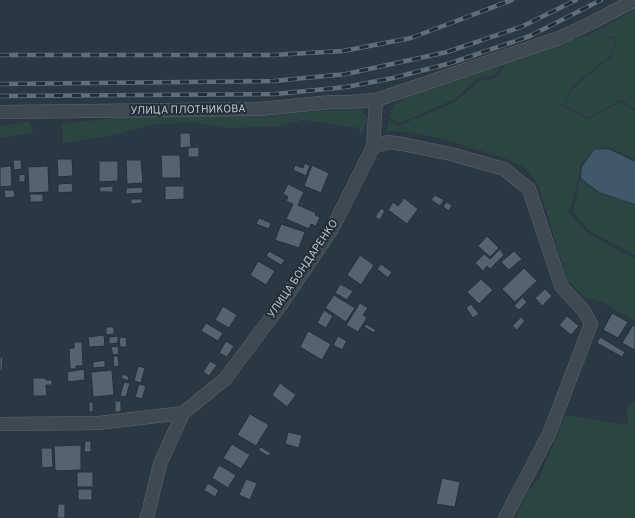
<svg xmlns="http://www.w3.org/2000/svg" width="635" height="518" font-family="Overpass,sans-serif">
<rect width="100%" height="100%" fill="#293842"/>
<path fill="#2c4543" d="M 635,9 L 635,109 L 621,100 L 588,118 L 563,105 L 573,88 L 613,55 L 617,38 L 589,35 Z
M 588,35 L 616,39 L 612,54 L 572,87 L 562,106 L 588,119 L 621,102 L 635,111 L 635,160 L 608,147 L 593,150 L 580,166 L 579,178 L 569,212 L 587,233 L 635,259 L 635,321 L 602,302 L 585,297 L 567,280 L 539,187 C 535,180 531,173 524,168 C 511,159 494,155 479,150 C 449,141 417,130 386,131 L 389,120 L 398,126 L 455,102 L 480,80 L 493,79 L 500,74 L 504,66 L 494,64 L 527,53 Z
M 489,66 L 501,68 L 495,75 L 478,78 L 455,99 L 398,124 L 389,117 L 394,104 L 418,91 Z
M 340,110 L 361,110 L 368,119 L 361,136 L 359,128 L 303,120 L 275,127 L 224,128 L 197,123 L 155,124 L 106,137 L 63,143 L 62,124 L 139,115 L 271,114 Z
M 29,122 L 34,132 L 0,138 L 0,126 Z
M 580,179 L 598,193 L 635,205 L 635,255 L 589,231 L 573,212 Z
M 635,402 L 635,518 L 515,518 L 529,490 L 538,480 L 565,416 L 581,417 L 628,425 L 627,406 Z"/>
<path fill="#40586a" d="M 608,149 L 635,162 L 635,204 L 599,192 L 581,178 L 582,167 L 594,150 Z"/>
<path fill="#55636f" stroke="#243039" d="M 180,133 L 190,133 L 191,147 L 180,148 Z
M 199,147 L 199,157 L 188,157 L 188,148 Z
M 161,155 L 180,155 L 181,178 L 162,178 Z
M 57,159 L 72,159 L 73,176 L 58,177 Z
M 13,160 L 21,160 L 22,169 L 14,170 Z
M 126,160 L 141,160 L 143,183 L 127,184 Z
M 99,161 L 118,161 L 118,181 L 99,182 Z
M 305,163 L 310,166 L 306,176 L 293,170 L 295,165 L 303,168 Z
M 312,165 L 329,173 L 321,193 L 304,186 Z
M 11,166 L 12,186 L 0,187 L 0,167 Z
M 48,166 L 49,192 L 29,193 L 28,167 Z
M 25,174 L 25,182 L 19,182 L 19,175 Z
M 72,183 L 73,192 L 58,193 L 58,184 Z
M 288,184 L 304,192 L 298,205 L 316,213 L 315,215 L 320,217 L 316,226 L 311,224 L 309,229 L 286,219 L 293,204 L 286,201 L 288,197 L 283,194 Z
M 113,186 L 113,192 L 100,192 L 99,187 Z
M 165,186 L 184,186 L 184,199 L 165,200 Z
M 142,187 L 143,193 L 126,194 L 126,188 Z
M 4,190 L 14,190 L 15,197 L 5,198 Z
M 30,194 L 43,194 L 43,202 L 30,202 Z
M 435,195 L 444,200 L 440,206 L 431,200 Z
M 404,198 L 418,209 L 407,224 L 388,210 L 393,202 L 398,206 Z
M 131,199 L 142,199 L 142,203 L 131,204 Z
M 446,202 L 452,205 L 449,211 L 443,207 Z
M 381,208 L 385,211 L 380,220 L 375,217 Z
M 259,218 L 271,223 L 269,229 L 256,224 Z
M 281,224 L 305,232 L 299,248 L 275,240 Z
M 487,236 L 499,248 L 490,257 L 478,246 Z
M 500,249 L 504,255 L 490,269 L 487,266 L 483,271 L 475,263 L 484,254 L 490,259 Z
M 269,251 L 285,260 L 281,265 L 266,256 Z
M 514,251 L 522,259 L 509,270 L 501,262 Z
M 360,255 L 374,265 L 361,285 L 347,275 Z
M 258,261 L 275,271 L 266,285 L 250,275 Z
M 381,264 L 392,272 L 388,278 L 377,269 Z
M 524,268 L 537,281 L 515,302 L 502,289 Z
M 481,279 L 493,290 L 479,304 L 467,292 Z
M 340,284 L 353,291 L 347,300 L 335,293 Z
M 545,289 L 552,296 L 542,306 L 535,298 Z
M 334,295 L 355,308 L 346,322 L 325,308 Z
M 522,297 L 527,302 L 519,310 L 514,306 Z
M 360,303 L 368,308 L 363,315 L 367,318 L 358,332 L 346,325 Z
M 471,304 L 479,314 L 473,318 L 466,308 Z
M 223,306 L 237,315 L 229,328 L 215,320 Z
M 324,310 L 333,316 L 326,328 L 317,323 Z
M 612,313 L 628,322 L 618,338 L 603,330 Z
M 567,316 L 579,326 L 571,335 L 559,325 Z
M 521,317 L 525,321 L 517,330 L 512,326 Z
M 206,323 L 223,333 L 218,341 L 201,331 Z
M 366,324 L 376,330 L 374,333 L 364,327 Z
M 633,325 L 635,326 L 635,350 L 622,343 Z
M 106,327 L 114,327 L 114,334 L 106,335 Z
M 308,331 L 331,344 L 322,360 L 300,347 Z
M 104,335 L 105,346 L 89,347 L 88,337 Z
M 118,336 L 118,343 L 109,344 L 109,337 Z
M 338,336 L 347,341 L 342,350 L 333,345 Z
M 126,337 L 127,347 L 120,347 L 119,338 Z
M 600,337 L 625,352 L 622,357 L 597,343 Z
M 226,341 L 234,346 L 227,357 L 219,353 Z
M 74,342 L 82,342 L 83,366 L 76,366 L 76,369 L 70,369 L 69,348 L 74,348 Z
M 118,346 L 119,354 L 113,355 L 111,347 Z
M 113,356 L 118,356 L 119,366 L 114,367 Z
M 0,357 L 3,357 L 2,371 L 0,371 Z
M 105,360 L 105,367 L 93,368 L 93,362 Z
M 210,361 L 217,365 L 209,376 L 203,372 Z
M 138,366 L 145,368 L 141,383 L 134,381 Z
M 84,369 L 85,380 L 68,382 L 67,372 Z
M 112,370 L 114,395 L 93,397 L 91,372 Z
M 123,374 L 129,377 L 128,381 L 121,378 Z
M 33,378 L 46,378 L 46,380 L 52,380 L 52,385 L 46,385 L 47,396 L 33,396 Z
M 124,382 L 130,383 L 126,397 L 120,396 Z
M 280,383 L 296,395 L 287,407 L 272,395 Z
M 139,384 L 146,386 L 142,399 L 135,397 Z
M 115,401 L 121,401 L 121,412 L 115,412 Z
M 89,402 L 93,402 L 93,412 L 89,412 Z
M 250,414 L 269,425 L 256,446 L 237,435 Z
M 288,432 L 302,435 L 299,448 L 285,444 Z
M 85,441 L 91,441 L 91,452 L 84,452 Z
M 232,444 L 250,455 L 241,469 L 223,458 Z
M 81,445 L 81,470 L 55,471 L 54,446 Z
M 261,447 L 271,453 L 268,456 L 258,450 Z
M 41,448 L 52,448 L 53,467 L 42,468 Z
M 219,465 L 236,475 L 228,488 L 212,478 Z
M 77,472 L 93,472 L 93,487 L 77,487 Z
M 442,478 L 460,482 L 455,507 L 436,504 Z
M 246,479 L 257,483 L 250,500 L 239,495 Z
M 208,483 L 219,490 L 215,497 L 204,490 Z
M 78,489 L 92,489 L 92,500 L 78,500 Z
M 58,504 L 65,504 L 65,518 L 57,518 Z"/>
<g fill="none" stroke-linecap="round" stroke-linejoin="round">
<defs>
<path id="minor" d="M 0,112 L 259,109 L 331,102 L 350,102 L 376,100 L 559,38 L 593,22 L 635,0
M 373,147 L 388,142 L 402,144 L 451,154 L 504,169 L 529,189 L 561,286 L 584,311 L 591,324 L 549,434 L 505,518
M 0,424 L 98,423 L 183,413 L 225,379 L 282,303 L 332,229 L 373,147 L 376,100
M 146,518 L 148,514 L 160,464 L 183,413"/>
</defs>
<use href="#minor" stroke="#5c676f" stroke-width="14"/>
<use href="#minor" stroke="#3e4952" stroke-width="13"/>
<defs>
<path id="rail" d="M 0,55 L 273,55 L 343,51 L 411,38 L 512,0
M 0,84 L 274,81 L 346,74 L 447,52 L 521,27 L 576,0
M 0,96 L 276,94 L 346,87 L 393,78 L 451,63 L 530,36 L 601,0"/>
</defs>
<use href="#rail" stroke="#606e79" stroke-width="4.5"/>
<use href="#rail" stroke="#222e37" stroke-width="3" stroke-dasharray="9" stroke-linecap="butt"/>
</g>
<g text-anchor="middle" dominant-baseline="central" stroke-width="4" stroke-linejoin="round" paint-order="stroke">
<g font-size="11" fill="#bbc4cc" stroke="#222e37">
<text transform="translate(188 110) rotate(-1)">УЛИЦА ПЛОТНИКОВА</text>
<text transform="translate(303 269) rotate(-56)">УЛИЦА БОНДАРЕНКО</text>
</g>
</g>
</svg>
